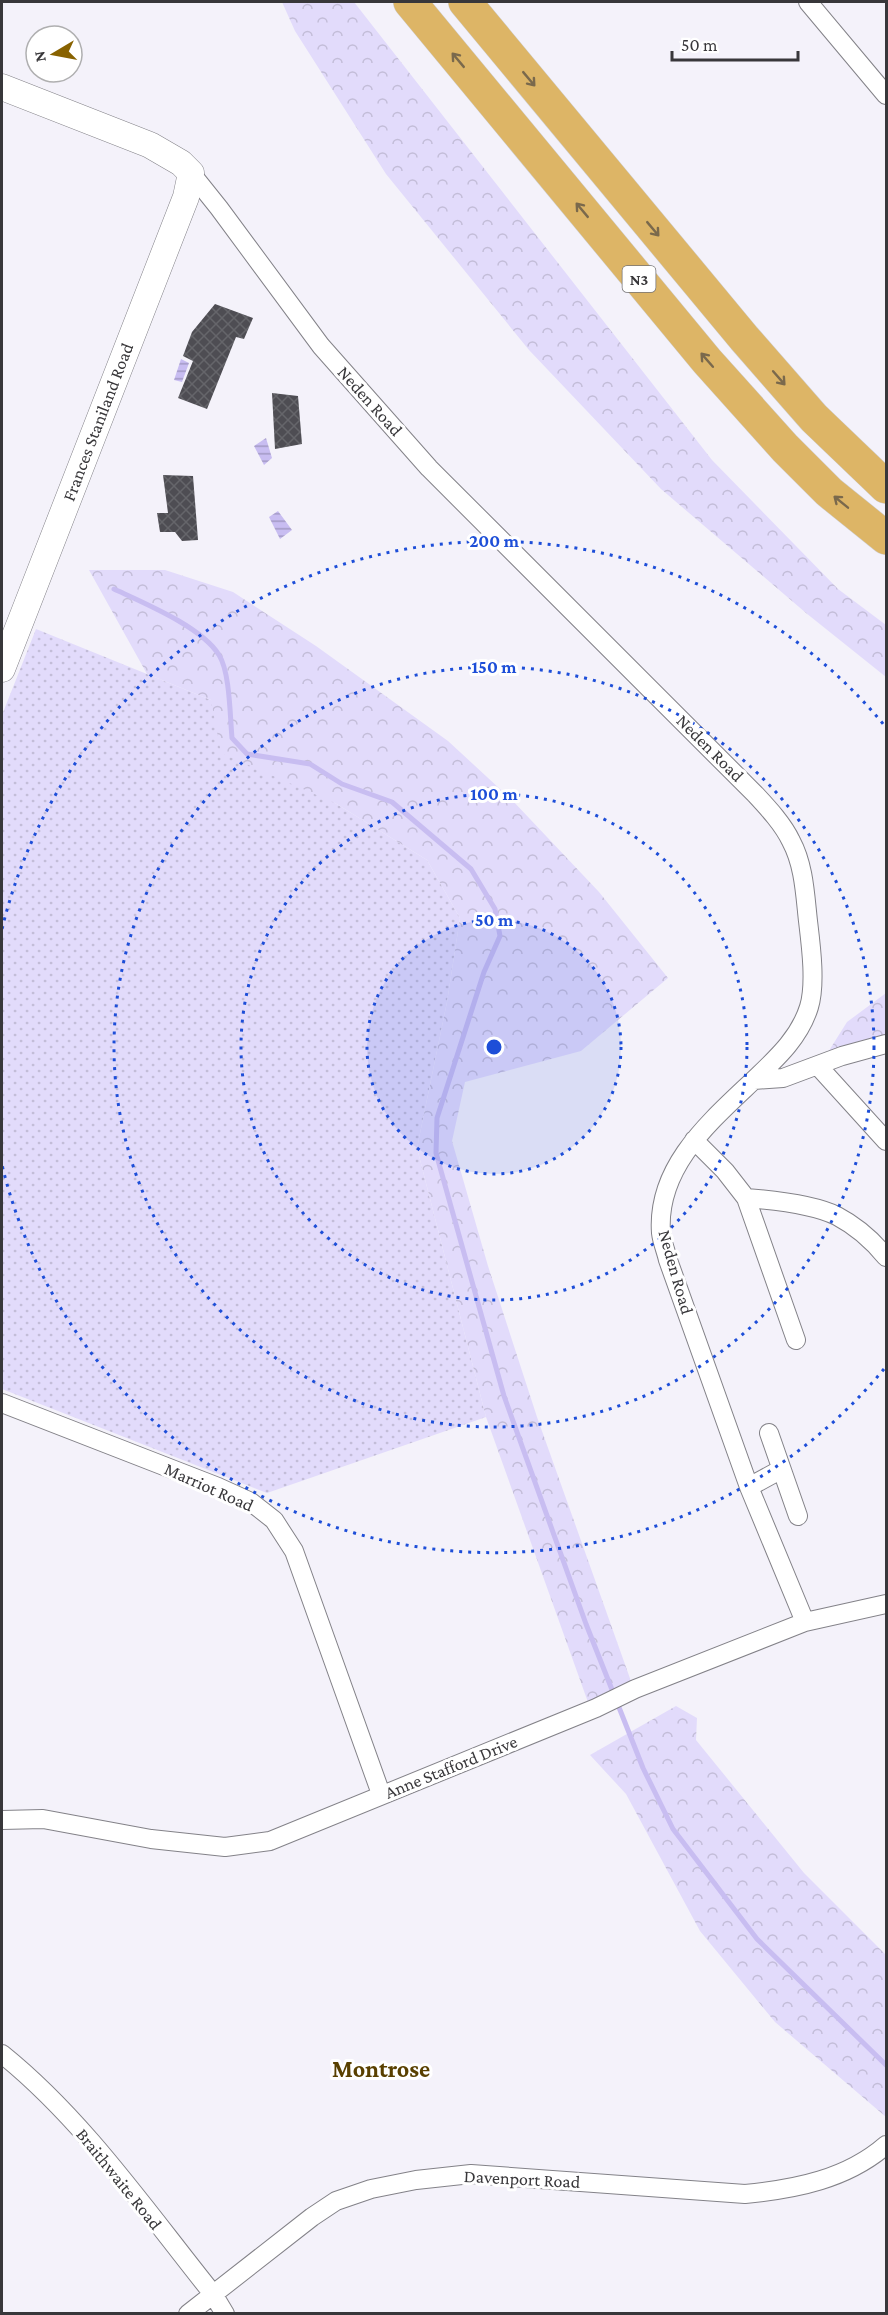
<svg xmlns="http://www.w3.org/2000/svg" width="888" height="2315" font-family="'Crimson Pro',serif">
<defs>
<pattern id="grass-dots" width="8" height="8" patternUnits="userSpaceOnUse" patternTransform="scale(1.5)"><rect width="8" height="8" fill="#e2dbfb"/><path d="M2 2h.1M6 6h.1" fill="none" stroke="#c3bdd8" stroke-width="1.8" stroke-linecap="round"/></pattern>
<pattern id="forest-crowns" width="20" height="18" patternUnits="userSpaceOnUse" patternTransform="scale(1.5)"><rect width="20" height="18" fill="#e2dbfb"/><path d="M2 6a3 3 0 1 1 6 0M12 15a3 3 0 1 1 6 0" fill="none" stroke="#c3bdd8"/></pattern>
<pattern id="water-rules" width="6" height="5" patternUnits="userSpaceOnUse" patternTransform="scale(1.5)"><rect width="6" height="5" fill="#c8bdf1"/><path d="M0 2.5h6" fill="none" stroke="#a39ac4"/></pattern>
<pattern id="building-cross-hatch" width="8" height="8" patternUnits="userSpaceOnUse" patternTransform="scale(1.5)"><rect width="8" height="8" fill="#4e4d53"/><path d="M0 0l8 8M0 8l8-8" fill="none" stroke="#65656a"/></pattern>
</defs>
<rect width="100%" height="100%" fill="#f4f2fa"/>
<path fill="url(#grass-dots)" d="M 36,629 L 211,700 L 335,803 L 427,860 L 460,918 L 447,1002 L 417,1148 L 486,1417 L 267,1493 L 2,1389 L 2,715 Z"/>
<path fill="url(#forest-crowns)" d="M 282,2 L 354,2 L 712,460 L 838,589 L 886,625 L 886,677 L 806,613 L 661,489 L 529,350 L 386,174 L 295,31 Z
M 89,570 L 165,570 L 233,592 L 316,646 L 448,741 L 512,800 L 599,892 L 668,978 L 581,1051 L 465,1082 L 452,1141 L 488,1266 L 537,1417 L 632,1684 L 589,1705 L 486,1417 L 417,1148 L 447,1002 L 460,918 L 427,860 L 335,803 L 221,753 L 211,700 L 147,674 Z
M 886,993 L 886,1052 L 820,1065 L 847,1022 Z
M 676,1706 L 697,1718 L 696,1740 L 804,1873 L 886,1955 L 886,2117 L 775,2022 L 700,1931 L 626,1794 L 590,1755 Z"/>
<path fill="url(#water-rules)" d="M 181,359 L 189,363 L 182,382 L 174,380 Z
M 266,438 L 272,458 L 264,465 L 254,446 Z
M 278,511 L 292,530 L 280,539 L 269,517 Z"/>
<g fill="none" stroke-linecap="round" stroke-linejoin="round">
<path stroke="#c8bdf1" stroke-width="5" d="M 114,589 C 144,603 202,627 219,655 C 230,672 230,717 232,738 L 247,754 L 310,764 L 342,784 L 392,802 L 471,869 L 495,909 L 500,936 L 484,972 L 437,1118 L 436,1153 L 504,1396 L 586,1624 L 643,1768 L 673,1829 L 757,1939 L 886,2065"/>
</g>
<path fill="url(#building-cross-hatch)" d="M 215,304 L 253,318 L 244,339 L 236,337 L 207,409 L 178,398 L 193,361 L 183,356 L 192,332 Z
M 272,393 L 298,396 L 302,444 L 275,449 Z
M 163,475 L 193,476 L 198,540 L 182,541 L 175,532 L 160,532 L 157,513 L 168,513 Z"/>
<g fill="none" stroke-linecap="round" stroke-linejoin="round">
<defs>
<path id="street" d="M 808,2 L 886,95
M 191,173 L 219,208 L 321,346 L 429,468 L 755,794 C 768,808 783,824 791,841 C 804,865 805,894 808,921 C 811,946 816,984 809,1007 C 800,1036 779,1056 758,1076 C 713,1119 656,1165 661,1233 C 662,1242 666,1251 668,1260 L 749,1487 L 805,1622
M 818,1066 L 886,1141
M 754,1080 L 783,1078 L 842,1056 L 886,1044
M 694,1140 L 725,1171 L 746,1198 L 796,1340
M 746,1198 C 772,1200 813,1204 837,1216 C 856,1226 873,1241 886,1257
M 2,1403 L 218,1487 L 251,1502 L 274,1520 L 294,1551 L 381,1794
M 769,1433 L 798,1516
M 749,1487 L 780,1470
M 2,1820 L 43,1819 L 151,1839 L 225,1847 L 270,1841 L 596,1708 L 635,1689 L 805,1622 L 886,1604
M 2,2054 C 84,2120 147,2212 213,2294 L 225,2314
M 188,2314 L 312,2217 L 336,2201 L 371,2189 L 416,2180 L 471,2174 L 745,2194 C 796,2189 847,2179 886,2145"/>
<path id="secondary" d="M 2,87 L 150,145 L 181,163 L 191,173 L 186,197 L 2,669"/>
<path id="highway" d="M 410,2 L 707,361 L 785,448 L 829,492 L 886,538
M 465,2 L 744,338 L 814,418 L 886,487"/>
</defs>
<use href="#street" stroke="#838288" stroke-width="20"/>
<use href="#secondary" stroke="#838288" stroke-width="27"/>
<use href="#highway" stroke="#cfcfd0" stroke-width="34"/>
<use href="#street" stroke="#fff" stroke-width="18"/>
<use href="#secondary" stroke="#fff" stroke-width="26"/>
<use href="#highway" stroke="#ddb566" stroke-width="33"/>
</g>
<defs><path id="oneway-shaft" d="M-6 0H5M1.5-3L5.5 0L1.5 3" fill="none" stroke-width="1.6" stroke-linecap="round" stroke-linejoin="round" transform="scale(1.5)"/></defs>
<g stroke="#7a694c">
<use href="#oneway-shaft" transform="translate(458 60) rotate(-130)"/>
<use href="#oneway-shaft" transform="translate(529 79) rotate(50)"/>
<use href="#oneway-shaft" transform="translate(582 210) rotate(-130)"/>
<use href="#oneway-shaft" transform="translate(653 229) rotate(50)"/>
<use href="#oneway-shaft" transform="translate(707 360) rotate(-131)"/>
<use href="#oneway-shaft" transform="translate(779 378) rotate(49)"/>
<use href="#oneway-shaft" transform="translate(841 502) rotate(-141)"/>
</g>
<circle cx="494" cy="1047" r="127" fill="#1d4ed8" fill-opacity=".12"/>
<g fill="none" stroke="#1d4ed8" stroke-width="3" stroke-dasharray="3 6">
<circle cx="494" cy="1047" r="127"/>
<circle cx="494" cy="1047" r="253"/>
<circle cx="494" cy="1047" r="380"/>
<path d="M884 1369A506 506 0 0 1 2 1165M2 929A506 506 0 0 1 884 725"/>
</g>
<g text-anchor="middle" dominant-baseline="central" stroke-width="6" stroke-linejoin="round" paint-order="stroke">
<rect fill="#fff" stroke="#747375" stroke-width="1.5" x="622.5" y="266" width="33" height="26" rx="4.5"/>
<g font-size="16" font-weight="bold" fill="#38373a">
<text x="639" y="279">N3</text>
</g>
<g font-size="18" fill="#38373a" stroke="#fff">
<text transform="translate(370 401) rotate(48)">Neden Road</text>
<text transform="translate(98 422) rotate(-69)">Frances Staniland Road</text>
<text transform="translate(710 748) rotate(45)">Neden Road</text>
<text transform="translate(676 1272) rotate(74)">Neden Road</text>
<text transform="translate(209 1487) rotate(24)">Marriot Road</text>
<text transform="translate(451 1767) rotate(-22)">Anne Stafford Drive</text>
<text transform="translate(119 2179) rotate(51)">Braithwaite Road</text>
<text transform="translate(522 2179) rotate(3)">Davenport Road</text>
</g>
<g font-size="24" font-weight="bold" fill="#594000" stroke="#fff">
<text x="381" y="2068">Montrose</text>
</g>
</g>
<circle cx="494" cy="1047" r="9" fill="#1d4ed8" stroke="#fff" stroke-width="3"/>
<g font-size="18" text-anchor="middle" font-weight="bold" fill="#1d4ed8" stroke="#fff" stroke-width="6" stroke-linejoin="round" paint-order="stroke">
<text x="494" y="547">200 m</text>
<text x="494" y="673">150 m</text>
<text x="494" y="800">100 m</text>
<text x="494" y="926">50 m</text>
</g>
<rect width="888" height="2315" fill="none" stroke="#38373a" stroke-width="6"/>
<g transform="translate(54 54) rotate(260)"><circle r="28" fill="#ffffff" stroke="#afafb0" stroke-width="1.5"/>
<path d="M0-4.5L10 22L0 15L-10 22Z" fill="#886200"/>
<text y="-9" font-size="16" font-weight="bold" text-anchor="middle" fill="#38373a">N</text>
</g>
<path d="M672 51v9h126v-9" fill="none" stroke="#38373a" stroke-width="3"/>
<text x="681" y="51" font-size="18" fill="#38373a" stroke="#ffffff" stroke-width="4.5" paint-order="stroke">50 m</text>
</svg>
